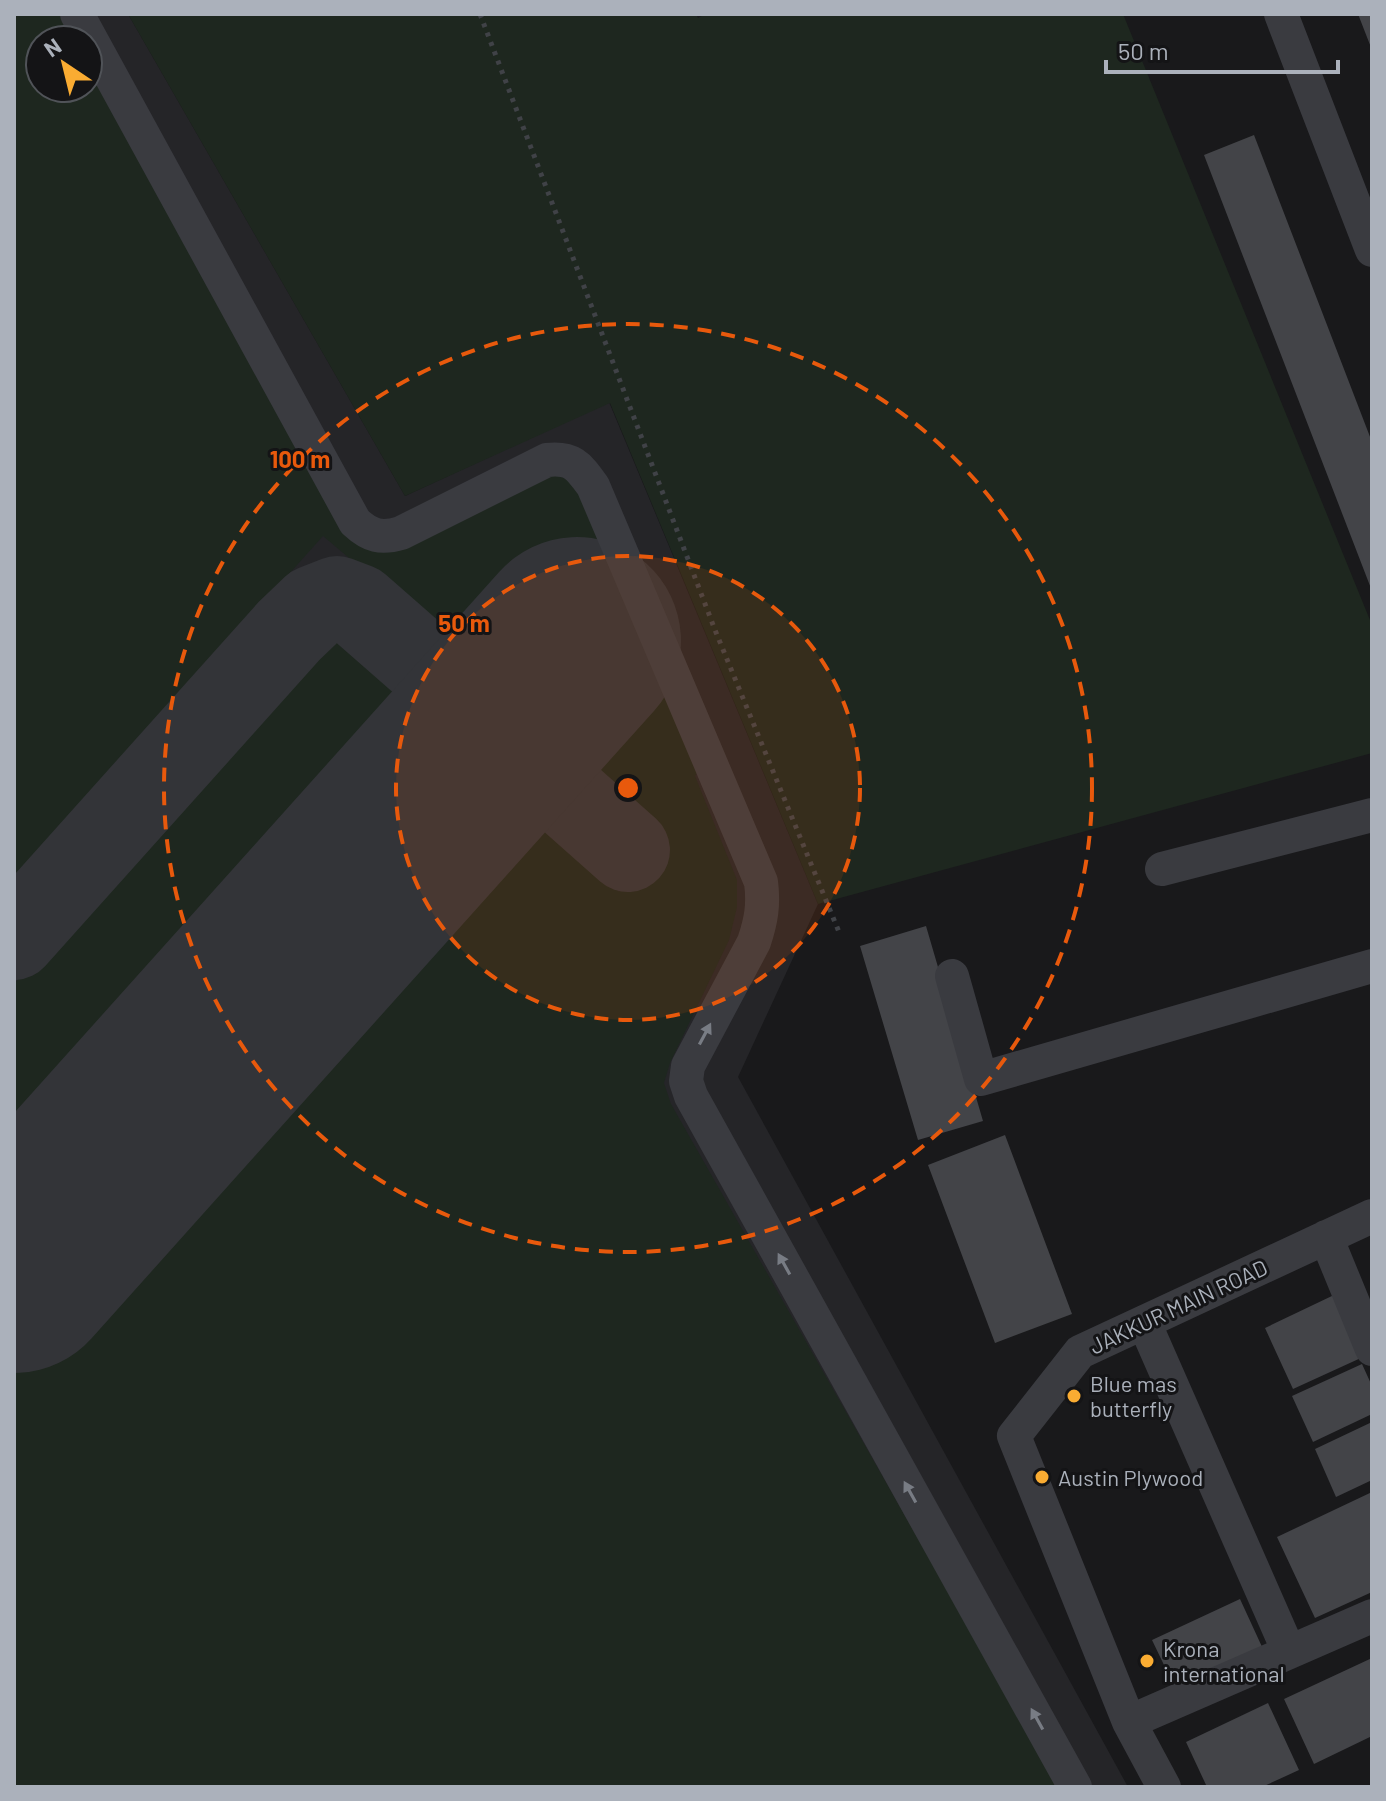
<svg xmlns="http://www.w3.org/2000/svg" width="1386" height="1801" font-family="Barlow,sans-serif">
<rect width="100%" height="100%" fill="#19191b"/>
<path fill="#252528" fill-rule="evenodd" d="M 14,14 L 128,14 L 405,496 L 609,402 L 818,904 L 738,1077 L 1128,1787 L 14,1787 ZM 40,40 L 88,40 L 88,88 L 40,88 Z"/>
<path fill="#1e271f" d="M 14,14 L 66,14 L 80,40 L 40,40 L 40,88 L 88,88 L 88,54 L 353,537 L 553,472 L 575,484 L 701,766 L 695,776 L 737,880 L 737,907 L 729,940 L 670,1063 L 664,1083 L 671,1104 L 1059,1787 L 14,1787 L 14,1337 L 499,796 L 512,795 L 519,798 L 619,892 L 658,832 L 556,740 L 559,726 L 614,662 L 543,597 C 533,607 525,624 514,632 C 495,646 466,646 445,639 L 323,536 L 14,881 Z
M 128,14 L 696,14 L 698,18 L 705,14 L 1123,14 L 1372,625 L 1372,753 L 818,904 L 610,403 L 405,496 Z
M 328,638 L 346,641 L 417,709 L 424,722 L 422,736 L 14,1190 L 14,984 L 310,652 Z"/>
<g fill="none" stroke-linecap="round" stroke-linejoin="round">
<path stroke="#333438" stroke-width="84" d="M 472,759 C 493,744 500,742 522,756 L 628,850
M 14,938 L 289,631 L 314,607 L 337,598 L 358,606 L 471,705 C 482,724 479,739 472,759"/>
<path stroke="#333438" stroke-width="208" d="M 14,1269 L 577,641"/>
</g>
<path fill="#434448" d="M 1358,14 L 1372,14 L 1372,50 Z
M 1254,135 L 1372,442 L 1372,591 L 1204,155 Z
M 926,926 L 983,1121 L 918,1140 L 860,946 Z
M 1005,1135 L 1072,1314 L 995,1343 L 928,1165 Z
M 1334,1295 L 1363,1357 L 1293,1389 L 1265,1328 Z
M 1362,1364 L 1372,1386 L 1372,1414 L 1313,1442 L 1292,1396 Z
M 1372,1422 L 1372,1480 L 1336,1497 L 1315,1449 Z
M 1372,1492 L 1372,1592 L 1315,1618 L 1277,1537 Z
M 1240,1599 L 1263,1649 L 1176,1690 L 1152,1640 Z
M 1372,1658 L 1372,1736 L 1314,1764 L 1284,1699 Z
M 1268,1703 L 1299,1770 L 1262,1787 L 1207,1787 L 1186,1742 Z"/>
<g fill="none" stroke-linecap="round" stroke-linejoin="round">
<path stroke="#404247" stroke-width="5" stroke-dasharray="4 6" stroke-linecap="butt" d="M 480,14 L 715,630 L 839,932"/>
<path stroke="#3a3b40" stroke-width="34" d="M 77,14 L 355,522 C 370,536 381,539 401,533 L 547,460 C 573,457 579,467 593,486 L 761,882 C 764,905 761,921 754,942 L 688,1066 L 686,1081 L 691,1096 L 1075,1787
M 1281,14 L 1372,250
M 1162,869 L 1372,815
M 952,976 L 981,1079 L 1372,966
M 1326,1237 L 1372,1349
M 1144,1322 L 1289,1652
M 1129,1722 L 1372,1616
M 1164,1787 L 1129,1722 L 1014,1436 L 1080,1352 L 1372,1216"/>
</g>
<defs><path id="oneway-solid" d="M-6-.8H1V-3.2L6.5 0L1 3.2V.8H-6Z" transform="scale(2)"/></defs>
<g fill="#787c84">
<use href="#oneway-solid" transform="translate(705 1034) rotate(-62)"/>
<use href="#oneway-solid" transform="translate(784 1264) rotate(-119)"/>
<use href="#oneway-solid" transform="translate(910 1492) rotate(-119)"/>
<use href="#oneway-solid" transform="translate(1037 1719) rotate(-119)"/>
</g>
<circle cx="628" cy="788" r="232" fill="#e8590c" fill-opacity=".12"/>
<g fill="none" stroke="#e8590c" stroke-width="4" stroke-dasharray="14 10">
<circle cx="628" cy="788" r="232"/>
<circle cx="628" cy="788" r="464"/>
</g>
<g fill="#faac32" stroke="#141416" stroke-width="3">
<circle cx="1074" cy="1396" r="8"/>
<circle cx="1042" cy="1477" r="8"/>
<circle cx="1147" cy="1661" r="8"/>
</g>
<g text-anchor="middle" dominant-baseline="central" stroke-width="6" stroke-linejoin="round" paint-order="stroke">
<g font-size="22" fill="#abb1bb" stroke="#141416">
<text transform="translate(1178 1306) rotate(-25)">JAKKUR MAIN ROAD</text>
</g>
<g font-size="22" fill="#abb1bb" stroke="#141416" text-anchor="start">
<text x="1090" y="1383">Blue mas<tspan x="1090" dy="25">butterfly</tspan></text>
<text x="1058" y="1477">Austin Plywood</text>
<text x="1163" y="1648">Krona<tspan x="1163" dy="25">international</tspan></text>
</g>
</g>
<circle cx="628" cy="788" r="12" fill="#e8590c" stroke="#141416" stroke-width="4"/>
<g font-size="24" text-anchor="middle" font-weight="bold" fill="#e8590c" stroke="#141416" stroke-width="6" stroke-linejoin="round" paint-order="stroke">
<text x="300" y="468">100 m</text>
<text x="464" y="632">50 m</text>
</g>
<rect width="1386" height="1801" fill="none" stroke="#abb1bb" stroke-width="32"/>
<g transform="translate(64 64) rotate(325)"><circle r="38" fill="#141416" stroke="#505358" stroke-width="2"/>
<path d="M0-6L14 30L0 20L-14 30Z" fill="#faac32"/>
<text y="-12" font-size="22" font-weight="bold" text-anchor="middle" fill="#abb1bb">N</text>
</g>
<path d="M1106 60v12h232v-12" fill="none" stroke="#abb1bb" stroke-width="4"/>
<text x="1118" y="60" font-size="24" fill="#abb1bb" stroke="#141416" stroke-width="6" paint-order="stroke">50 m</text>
</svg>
